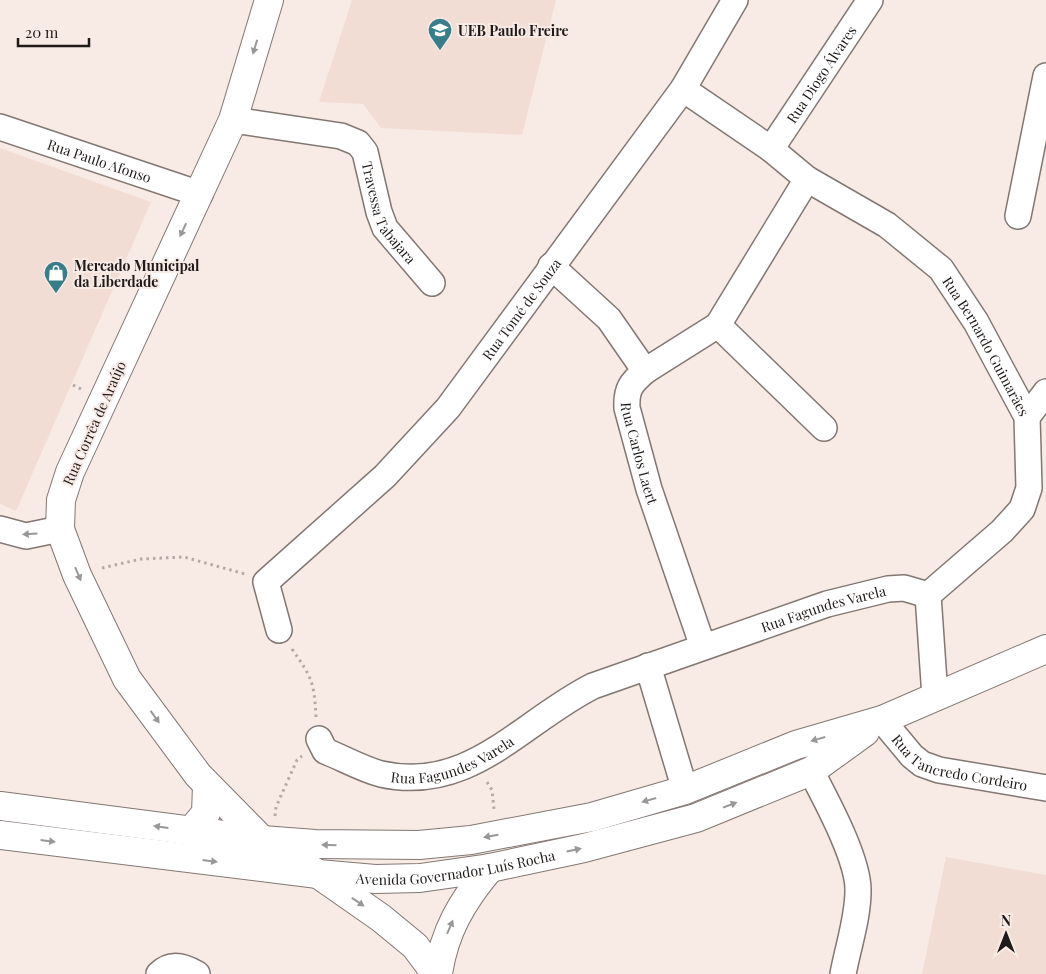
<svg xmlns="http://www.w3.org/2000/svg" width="1046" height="974" font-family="'Playfair Display',serif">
<rect width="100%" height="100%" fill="#f8ebe6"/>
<path fill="#f1ddd4" d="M 352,0 L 556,0 L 522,135 L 381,128 L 363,104 L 319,102 Z
M 0,148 L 151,202 L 16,511 L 0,504 Z
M 946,857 L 1046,875 L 1046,974 L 922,974 Z"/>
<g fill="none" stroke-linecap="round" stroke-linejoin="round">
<defs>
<g id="minor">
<path id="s1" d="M 683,89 L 771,149 L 807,179 L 887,225 L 941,269 L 976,322 L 1027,417 L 1029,488 L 1022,509 L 1002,531 L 928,595 L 935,697"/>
<path id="s2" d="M 233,120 L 341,136 L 358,143 L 365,152 L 379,212 L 385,228 L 432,283"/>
<path id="s3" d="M 0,127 L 200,194"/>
<path id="s4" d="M 771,149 L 870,0"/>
<path d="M 1018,216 L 1046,76"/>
<path id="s5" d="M 551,266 L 609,319 L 645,371 C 631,383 626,389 627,408 L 649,489 L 703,647"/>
<path d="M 718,325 L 824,428"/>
<path d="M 645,371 L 718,325 L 807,179"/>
<path d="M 1027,417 L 1046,392"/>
<path d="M 0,529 L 26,536 L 60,529"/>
<path id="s6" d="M 279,630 L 266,582 L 385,476 L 448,408 L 683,89 L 735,0"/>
<path d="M 648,666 L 685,790"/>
<path id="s7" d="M 882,720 L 912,756 L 922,764 L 939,770 L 1046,788"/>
<path id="s8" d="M 319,739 L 325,751 C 343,758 362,769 381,774 C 470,794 521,722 593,686 L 827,604 L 888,589 L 904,588 L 928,595"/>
<path d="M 811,771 C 826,800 859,860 858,891 C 858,918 848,947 843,974"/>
<path d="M 159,974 C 171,962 184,966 197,974"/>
</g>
<path id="tertiary" d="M 269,0 L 233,120 L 70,472 L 61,500 L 60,529 L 77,575 L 127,679 L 198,775 L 262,840 L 318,874 L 381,918 L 415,946 L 436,974
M 438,974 C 444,932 462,901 490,868"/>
<g id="secondary">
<path d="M 0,806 L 262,840 L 315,844 L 419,845 L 471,840 L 592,817 L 685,790 L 796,745 L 882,720 L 1046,649"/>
<path d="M 191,831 L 206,813 L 207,786"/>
<path id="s9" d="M 0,835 L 318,874 L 375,879 L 420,878 L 490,868 L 584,848 L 696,818 L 811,771 L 865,732"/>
</g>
</defs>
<use href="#minor" stroke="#827772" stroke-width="28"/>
<use href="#tertiary" stroke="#827772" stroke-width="30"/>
<use href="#secondary" stroke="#827772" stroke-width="30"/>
<path stroke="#b3a9a5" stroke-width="3" stroke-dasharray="2.5 4" stroke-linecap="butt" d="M 73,385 L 81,389
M 102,568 L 141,559 L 184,557 L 245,574
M 292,649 C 312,678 314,681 316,717
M 487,782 L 492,790 L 494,809
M 275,816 L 276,807 L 297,760 L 302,756"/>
<use href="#minor" stroke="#fff" stroke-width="25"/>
<use href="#tertiary" stroke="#fff" stroke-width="28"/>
<use href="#secondary" stroke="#fff" stroke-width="28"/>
</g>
<defs><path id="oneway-solid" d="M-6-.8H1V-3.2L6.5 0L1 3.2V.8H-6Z" transform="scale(1.25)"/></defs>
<g fill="#9a9897">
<use href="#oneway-solid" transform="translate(255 47) rotate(107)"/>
<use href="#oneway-solid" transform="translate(183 230) rotate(115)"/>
<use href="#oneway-solid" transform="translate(30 534) rotate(176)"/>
<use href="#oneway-solid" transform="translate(78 574) rotate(67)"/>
<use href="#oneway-solid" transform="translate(155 717) rotate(54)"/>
<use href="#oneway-solid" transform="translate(818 739) rotate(164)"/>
<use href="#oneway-solid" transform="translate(649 800) rotate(164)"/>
<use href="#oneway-solid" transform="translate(730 805) rotate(-21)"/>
<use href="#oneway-solid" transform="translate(161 827) rotate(-172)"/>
<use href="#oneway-solid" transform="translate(491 836) rotate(170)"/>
<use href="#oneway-solid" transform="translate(48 841) rotate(7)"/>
<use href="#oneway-solid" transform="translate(329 845) rotate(-179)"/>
<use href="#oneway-solid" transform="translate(574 850) rotate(-12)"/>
<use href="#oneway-solid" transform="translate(210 861) rotate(7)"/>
<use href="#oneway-solid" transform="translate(358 902) rotate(34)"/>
<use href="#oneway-solid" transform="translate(450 927) rotate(-67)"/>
</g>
<defs>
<symbol id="school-pin" viewBox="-11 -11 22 30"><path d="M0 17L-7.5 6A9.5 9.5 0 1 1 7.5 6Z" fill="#387e8a" stroke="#f8ebe6"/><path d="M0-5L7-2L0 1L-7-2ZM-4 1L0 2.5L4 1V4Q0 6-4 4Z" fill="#fff"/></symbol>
<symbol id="shop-pin" viewBox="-11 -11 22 30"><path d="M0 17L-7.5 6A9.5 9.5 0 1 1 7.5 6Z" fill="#387e8a" stroke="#f8ebe6"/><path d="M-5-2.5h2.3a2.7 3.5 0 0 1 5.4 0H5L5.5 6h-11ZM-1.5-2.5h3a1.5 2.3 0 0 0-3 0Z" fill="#fff"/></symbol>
</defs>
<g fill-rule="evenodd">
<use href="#school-pin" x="426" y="16" width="28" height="38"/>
<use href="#shop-pin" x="42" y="259" width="28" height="38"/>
</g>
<g text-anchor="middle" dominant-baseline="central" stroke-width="4" stroke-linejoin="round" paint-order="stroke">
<g font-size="14" font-weight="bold" fill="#1f1a18" stroke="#f8ebe6" text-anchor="start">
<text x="458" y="30">UEB Paulo Freire</text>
<text x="74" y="265">Mercado Municipal<tspan x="74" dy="16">da Liberdade</tspan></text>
</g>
<g font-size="14" fill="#1f1a18" stroke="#f8ebe6">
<text stroke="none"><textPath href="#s4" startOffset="90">Rua Diogo Álvares</textPath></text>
<text stroke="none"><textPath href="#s3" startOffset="105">Rua Paulo Afonso</textPath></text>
<text stroke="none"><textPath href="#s2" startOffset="205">Travessa Tabajara</textPath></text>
<text stroke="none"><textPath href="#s6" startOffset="425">Rua Tomé de Souza</textPath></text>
<text stroke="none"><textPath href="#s1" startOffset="405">Rua Bernardo Guimarães</textPath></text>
<text transform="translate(94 423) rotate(-66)">Rua Corrêa de Araújo</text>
<text stroke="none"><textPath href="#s5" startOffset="232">Rua Carlos Laert</textPath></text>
<text stroke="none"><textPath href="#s8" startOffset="554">Rua Fagundes Varela</textPath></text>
<text stroke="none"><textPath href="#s8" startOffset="149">Rua Fagundes Varela</textPath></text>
<text stroke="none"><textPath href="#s7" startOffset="94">Rua Tancredo Cordeiro</textPath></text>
<text stroke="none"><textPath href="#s9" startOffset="459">Avenida Governador Luís Rocha</textPath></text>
</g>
</g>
<g transform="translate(1006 934)" stroke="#f8ebe6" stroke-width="4" paint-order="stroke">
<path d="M0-4L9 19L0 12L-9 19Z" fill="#1f1a18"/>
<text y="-8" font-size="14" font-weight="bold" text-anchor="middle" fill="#1f1a18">N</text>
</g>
<path d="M18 38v8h71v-8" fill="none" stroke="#1f1a18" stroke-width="2.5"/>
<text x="25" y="38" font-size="15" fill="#1f1a18" stroke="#f8ebe6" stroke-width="4" paint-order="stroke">20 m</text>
</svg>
